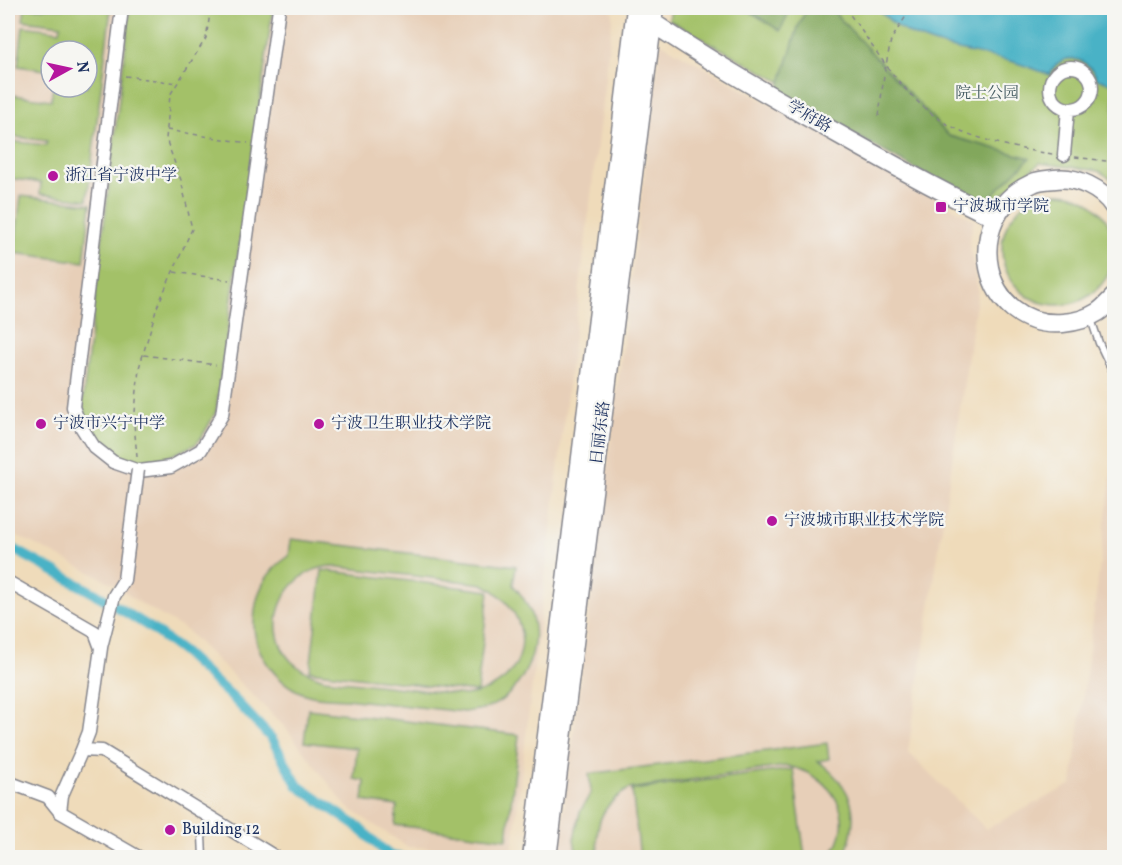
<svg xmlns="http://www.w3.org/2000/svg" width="1122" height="865" font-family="Vollkorn,'Noto Serif SC',serif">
<rect width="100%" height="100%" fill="#f6f6f2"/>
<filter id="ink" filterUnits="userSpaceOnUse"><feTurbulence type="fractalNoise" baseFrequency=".0167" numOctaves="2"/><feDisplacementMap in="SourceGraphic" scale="12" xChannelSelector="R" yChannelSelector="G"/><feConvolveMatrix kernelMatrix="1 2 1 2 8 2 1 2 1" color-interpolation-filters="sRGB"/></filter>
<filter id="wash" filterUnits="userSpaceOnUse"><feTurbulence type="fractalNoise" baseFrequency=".008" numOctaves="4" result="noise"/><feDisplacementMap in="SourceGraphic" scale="24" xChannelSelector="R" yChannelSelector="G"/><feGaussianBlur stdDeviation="1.35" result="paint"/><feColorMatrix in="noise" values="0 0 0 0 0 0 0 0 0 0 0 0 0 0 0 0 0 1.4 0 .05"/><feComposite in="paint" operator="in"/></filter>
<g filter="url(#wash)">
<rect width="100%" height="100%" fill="#efdbba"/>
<path fill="#e7cfb8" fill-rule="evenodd" d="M 8,8 L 607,8 L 613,12 L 512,852 L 408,847 L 347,807 L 285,727 L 186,630 L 135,600 L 114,584 L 8,531 ZM 51,51 L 87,51 L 87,87 L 51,87 Z
M 661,43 L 974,220 L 969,242 L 978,290 L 908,752 L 986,829 L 1072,784 L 1114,454 L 1114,857 L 558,858 Z"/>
<path fill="#a3c168" stroke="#5f7863" stroke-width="1.5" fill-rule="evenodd" d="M 25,8 L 111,8 L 87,200 L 40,194 L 41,183 L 8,178 L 8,141 L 46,145 L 47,141 L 8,136 L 13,95 L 51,100 L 53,87 L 87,87 L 87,51 L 51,51 L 51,71 L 18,66 L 23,26 L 60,31 L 61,25 L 23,20 Z
M 130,8 L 273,8 L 216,412 C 210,421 204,437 196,444 C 191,447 184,449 179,452 C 132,475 97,453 82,406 Z
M 671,8 L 1114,8 L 1114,181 L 1099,171 L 1040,163 L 999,197 L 976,190 L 669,20 Z
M1002 249a56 56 0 1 1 112 0a56 56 0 1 1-112 0Z
M 21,196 L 91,204 L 84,262 L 14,253 Z
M 291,539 L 516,566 L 513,585 C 524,597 532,610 534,627 C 538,658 518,696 487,708 C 480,710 471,711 464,712 C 427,708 391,704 354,700 C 339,698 322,699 308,695 C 278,686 253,653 254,622 C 255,593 265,572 289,556 ZM 330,566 L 483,584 C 541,615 533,687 465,695 L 324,679 C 312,675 300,670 291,661 C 259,626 285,571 330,566 Z
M 322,570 L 489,591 L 477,692 L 310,671 Z
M 308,709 L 519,735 L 507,839 L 395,825 L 397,806 L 363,801 L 365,781 L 354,779 L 357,748 L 304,742 Z
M 827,743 L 829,759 L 818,761 C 855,789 861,815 844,857 L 829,857 C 861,818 831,774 787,766 L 629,789 C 601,805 593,826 599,857 L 577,857 L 574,839 L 580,812 L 591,792 L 589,774 Z
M 793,769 L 805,857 L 640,857 L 632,790 Z"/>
<path fill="#82a75c" stroke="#4e6b5d" stroke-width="1.5" d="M 745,8 L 791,8 L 780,31 Z
M 807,8 L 830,8 L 949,136 L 1030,158 L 981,206 L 778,92 L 798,27 Z"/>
<path fill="#48b2c6" stroke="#327092" stroke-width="1.5" d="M 877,8 L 1114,8 L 1114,84 L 1097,79 C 1089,56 1059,50 1050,75 C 1038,70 1026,66 1014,62 C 979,53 939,49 906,32 C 894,26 886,17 877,8 Z"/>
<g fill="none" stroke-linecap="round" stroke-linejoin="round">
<path stroke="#48b2c6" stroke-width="10" d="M 8,546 L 101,597 L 151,628 L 184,653 L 235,700 L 272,739 L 298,786 L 358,827 L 390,856 L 404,858"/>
</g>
</g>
<g filter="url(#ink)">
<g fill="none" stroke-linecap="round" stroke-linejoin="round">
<defs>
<path id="lane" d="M 1091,319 L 1099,343 L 1114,374
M 203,858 L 202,835 L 221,825"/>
<path id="street" d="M 122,8 L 73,407 L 80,425 L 94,447 L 113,462 L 139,471 L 171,467 L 201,450 L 222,415 L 279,8
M1050 88a21 21 0 1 1 42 0a21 21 0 1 1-42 0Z
M 1064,155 L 1068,109
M 8,582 L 95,632 L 101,648 L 89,732 L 82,750
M 101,647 L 114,596 L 124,580 L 137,477
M 8,782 L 48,797 L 60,812
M 140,858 L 60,812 L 62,795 L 82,750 L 102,751 L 277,858"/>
<path id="secondary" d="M 644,17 C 707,60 774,98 840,135 C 891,164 941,192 994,217
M 1114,207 C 1103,189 1076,176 1055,179 C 1048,180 1039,180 1033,183 C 958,216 981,330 1063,323 C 1075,322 1087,319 1098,312 C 1104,308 1109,302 1114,297
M 532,858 L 636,8
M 547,858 L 654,8"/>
</defs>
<use href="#lane" stroke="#85858c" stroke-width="9"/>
<use href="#street" stroke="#85858c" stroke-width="15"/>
<use href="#secondary" stroke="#85858c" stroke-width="21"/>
<path stroke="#85858c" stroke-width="1.5" stroke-dasharray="4.5 4.5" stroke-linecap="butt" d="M 845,8 C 874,46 899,92 939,119 C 966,138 1020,150 1053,154
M 125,76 L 177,83
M 879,116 L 884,75 L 891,40 L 911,8
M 167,130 L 248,143
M 1075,157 L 1114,162
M 174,272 L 229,280
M 144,355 L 216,365
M 137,457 L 134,423 L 139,368 L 157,307 L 192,229 L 181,180 L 166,139 L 170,95 L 206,38 L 211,8"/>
<use href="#lane" stroke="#fff" stroke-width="6"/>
<use href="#street" stroke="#fff" stroke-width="12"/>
<use href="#secondary" stroke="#fff" stroke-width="18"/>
<defs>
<path id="street-bridge" d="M 137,477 L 138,470"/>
</defs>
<use href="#street-bridge" stroke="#85858c" stroke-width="15" stroke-linecap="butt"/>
<use href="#street-bridge" stroke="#fff" stroke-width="12"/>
</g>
</g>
<g fill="#b5179e" stroke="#f6f6f2" stroke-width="2">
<circle cx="53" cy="176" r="6"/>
<rect x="935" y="201" width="12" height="12" rx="3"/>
<circle cx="41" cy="424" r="6"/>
<circle cx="319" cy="424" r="6"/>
<circle cx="772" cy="521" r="6"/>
<circle cx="170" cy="830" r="6"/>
</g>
<g text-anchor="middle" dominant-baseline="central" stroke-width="4.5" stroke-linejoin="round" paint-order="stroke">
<g font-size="16" fill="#445b61" stroke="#f6f6f2">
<text x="987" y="94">院士公园</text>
</g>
<g font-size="16" fill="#1b2f5e" stroke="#f6f6f2">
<text transform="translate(809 117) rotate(30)">学府路</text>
<text transform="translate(601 433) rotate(-83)">日丽东路</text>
</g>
<g font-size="16" fill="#1b2f5e" stroke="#f6f6f2" text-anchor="start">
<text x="65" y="176">浙江省宁波中学</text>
<text x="953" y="207">宁波城市学院</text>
<text x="53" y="424">宁波市兴宁中学</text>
<text x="331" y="424">宁波卫生职业技术学院</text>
<text x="784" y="521">宁波城市职业技术学院</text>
<text x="182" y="830">Building 12</text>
</g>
</g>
<rect width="1122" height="865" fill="none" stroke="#f6f6f2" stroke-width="30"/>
<g transform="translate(69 69) rotate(82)"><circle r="28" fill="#f6f6f2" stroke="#9ea6b7" stroke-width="1.5"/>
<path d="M0-4.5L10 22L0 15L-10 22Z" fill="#b5179e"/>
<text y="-9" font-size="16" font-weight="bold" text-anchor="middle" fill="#1b2f5e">N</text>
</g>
</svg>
